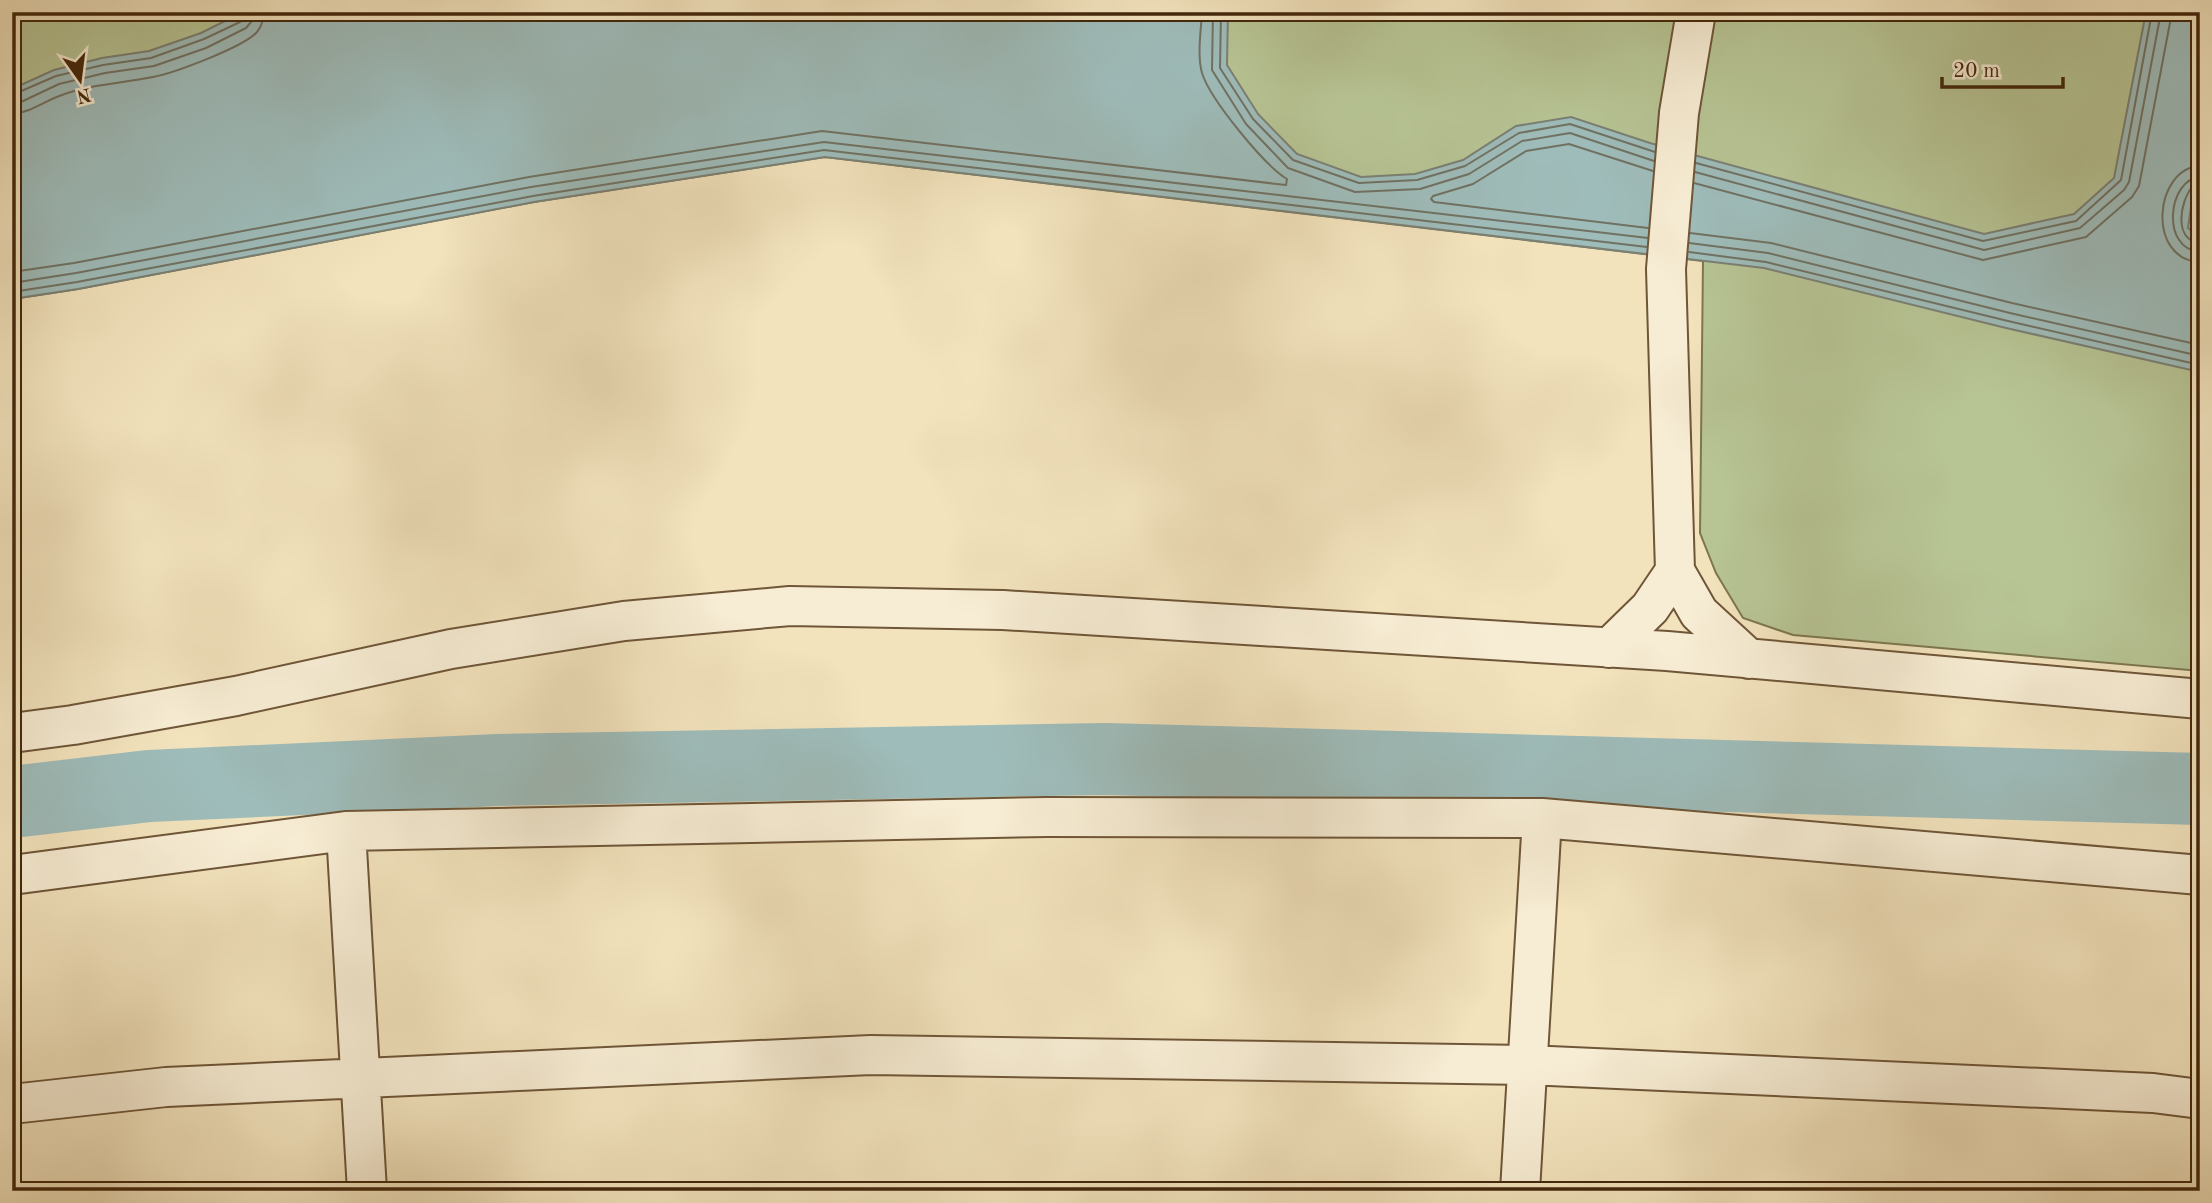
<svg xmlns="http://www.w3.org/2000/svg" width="2212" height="1203" font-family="'Old Standard TT',serif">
<rect width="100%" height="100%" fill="#f2e3bd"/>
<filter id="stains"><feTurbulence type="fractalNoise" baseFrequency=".00286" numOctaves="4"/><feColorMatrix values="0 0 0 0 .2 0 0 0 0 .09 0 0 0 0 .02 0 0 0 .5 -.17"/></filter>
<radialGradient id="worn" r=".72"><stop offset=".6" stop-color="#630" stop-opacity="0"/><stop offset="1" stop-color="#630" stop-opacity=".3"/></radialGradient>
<path fill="#b7c494" stroke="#7d7650" stroke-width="2" d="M 12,12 L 2200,12 L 2200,671 L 1793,635 L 1743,618 L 1716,573 L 1700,533 L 1703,261 L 825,157 L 534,202 L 78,289 L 12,299 Z"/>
<path fill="#9ebcba" stroke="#7a8074" stroke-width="2" d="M 243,12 L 1228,12 L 1227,65 L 1258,114 L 1297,154 L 1361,177 L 1415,174 L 1463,160 L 1516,126 L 1571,117 L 1650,143 L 1984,234 L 2074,214 L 2114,178 L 2146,12 L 2200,12 L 2200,189 L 2192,200 L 2188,228 L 2200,238 L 2200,372 L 2006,328 L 1764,268 L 825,157 L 534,202 L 78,289 L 12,299 L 12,89 L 54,70 L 102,58 L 149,51 L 201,33 Z"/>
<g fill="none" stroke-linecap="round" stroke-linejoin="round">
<path stroke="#707263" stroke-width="2" d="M 1213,12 L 1212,70 L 1246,124 L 1288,168 L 1355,192 L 1420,189 L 1469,174 L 1522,141 L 1570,133 L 1654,161
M 1221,12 L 1220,68 L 1253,119 L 1293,160 L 1359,183 L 1417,180 L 1465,166 L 1519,133 L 1570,124 L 1655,152
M 12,95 L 56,76 L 103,65 L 151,58 L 204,39 L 240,22 L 244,18 L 244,12
M 12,104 L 21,102 L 59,84 L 105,73 L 154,66 L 206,48 L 246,28 L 251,22 L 253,12
M 12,114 C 30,113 46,100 62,95 C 92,84 123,83 153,77 C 174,73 244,47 257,32 C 262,26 263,20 264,12
M 1696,163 L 1983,241 L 2076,221 L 2121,180 L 2152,12
M 2200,166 C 2154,168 2146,260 2200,262
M 1695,172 L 1984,250 L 2080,228 L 2124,190 L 2129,182 L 2161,12
M 2200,177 C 2168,179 2160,249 2200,252
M 1694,183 L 1983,260 L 2086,237 L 2132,197 L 2139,186 L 2172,12
M 2200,186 L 2192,187 C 2180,202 2173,240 2200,243
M 1648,228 L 1434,202 L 1431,199 L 1433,196 L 1473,184 L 1526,151 L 1569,144 L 1653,171
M 1690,233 L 1771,243 L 2012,303 L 2200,345
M 1689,243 L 1768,253 L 2010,313 L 2200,356
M 1689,252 L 1766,262 L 2008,321 L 2200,365
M 12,272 L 74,263 L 529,177 L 822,131 L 1286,185 L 1287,179 C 1264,165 1210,99 1202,73 C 1197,55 1201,31 1202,12
M 12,283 L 76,273 L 531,187 L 824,142 L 1648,238
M 12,292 L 77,282 L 533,196 L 824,150 L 1647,247"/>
<path stroke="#9ebcba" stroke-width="72" d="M 12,802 L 149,786 L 498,770 L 1105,759 L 2200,789"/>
<defs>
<path id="minor" d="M 1696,12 L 1679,113 L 1666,269 L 1675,571 L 1699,613 L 1749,659
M 1609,648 L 1650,608 L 1675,571
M 12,733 L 73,725 L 236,696 L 451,649 L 624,621 L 790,606 L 1003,610 L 1667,651 L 2200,699
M 346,831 L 367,1191
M 12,875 L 346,831 L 1047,817 L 1542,818 L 2200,875
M 12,1104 L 166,1087 L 871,1055 L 1527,1065 L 2153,1093 L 2200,1099
M 1520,1191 L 1542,818"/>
</defs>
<use href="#minor" stroke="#6f5638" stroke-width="42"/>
<use href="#minor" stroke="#f7edd4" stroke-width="38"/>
</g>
<rect width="2212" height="1203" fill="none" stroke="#f2e3bd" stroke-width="42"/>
<rect x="14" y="14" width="2184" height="1175" fill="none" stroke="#43270c" stroke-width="3.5"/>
<rect x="21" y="21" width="2170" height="1161" fill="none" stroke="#43270c" stroke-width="2"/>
<g transform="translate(80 80) rotate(166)" stroke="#f7edd4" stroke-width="5" paint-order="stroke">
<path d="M0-5L12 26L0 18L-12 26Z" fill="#43270c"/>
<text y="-10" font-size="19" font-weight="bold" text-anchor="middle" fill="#43270c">N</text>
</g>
<path d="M1942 77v10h121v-10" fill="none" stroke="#43270c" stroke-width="3.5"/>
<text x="1953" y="77" font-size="21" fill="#43270c" stroke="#f7edd4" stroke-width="5" paint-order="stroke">20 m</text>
<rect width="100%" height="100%" filter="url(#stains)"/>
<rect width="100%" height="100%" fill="url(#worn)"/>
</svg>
